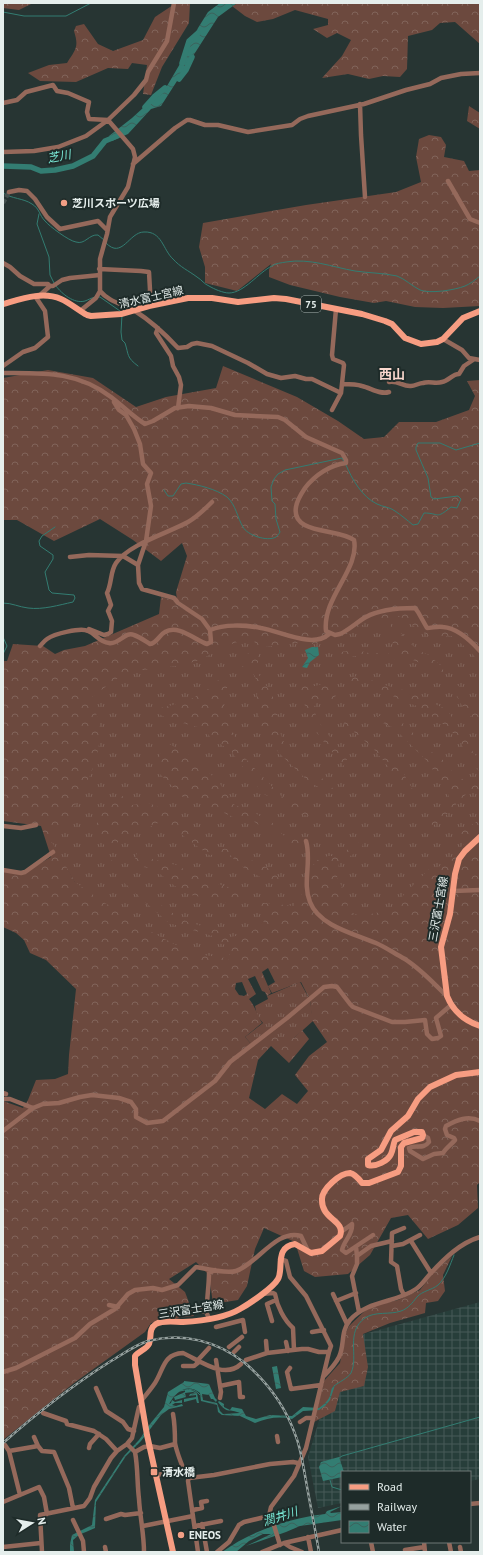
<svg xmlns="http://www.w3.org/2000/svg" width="483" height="1555" font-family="'PT Sans','Noto Sans JP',sans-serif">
<defs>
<pattern id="industrial-grid" width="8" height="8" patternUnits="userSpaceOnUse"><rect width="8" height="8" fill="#273e3a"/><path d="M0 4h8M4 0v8" fill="none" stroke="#465a57"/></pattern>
<pattern id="grass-tufts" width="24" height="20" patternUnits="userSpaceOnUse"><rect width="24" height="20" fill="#6c493e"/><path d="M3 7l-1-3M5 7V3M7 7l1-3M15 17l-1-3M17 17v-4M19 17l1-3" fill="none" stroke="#81645a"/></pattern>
<pattern id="forest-crowns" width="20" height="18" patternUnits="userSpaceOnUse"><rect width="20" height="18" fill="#6c493e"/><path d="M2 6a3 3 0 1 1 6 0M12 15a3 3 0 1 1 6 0" fill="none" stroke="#81645a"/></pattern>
<pattern id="water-waves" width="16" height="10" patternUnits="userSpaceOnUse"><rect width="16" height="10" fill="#337d72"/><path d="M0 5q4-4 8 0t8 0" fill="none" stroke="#3c625c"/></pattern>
</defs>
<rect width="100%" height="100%" fill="#273533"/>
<path fill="url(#industrial-grid)" d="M 480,1302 L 480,1479 L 470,1481 L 470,1472 L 342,1472 L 342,1503 L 318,1508 L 308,1457 L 323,1407 L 343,1361 L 346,1339 Z"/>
<path fill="url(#grass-tufts)" d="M 332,586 L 480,620 L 480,845 L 356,960 L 269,962 L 214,967 L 89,906 L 47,836 L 83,702 L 191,604 Z
M 300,982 L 310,1000 L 313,1021 L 294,1038 L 279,1038 L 252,1045 L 245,1037 L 263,1023 L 257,1016 L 255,1006 L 268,999 L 267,996 Z"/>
<path fill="url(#forest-crowns)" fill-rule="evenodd" d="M 3,3 L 33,3 L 19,10 L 3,8 Z
M 176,3 L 190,3 L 189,23 L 162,67 L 151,95 L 143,94 L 147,65 L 132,63 L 128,69 L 108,68 L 76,82 L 40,81 L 28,73 L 49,65 L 67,63 C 76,49 79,47 74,31 L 76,26 L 84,24 L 98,44 L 113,51 L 143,40 L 155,17 Z
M 238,3 L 480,3 L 480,44 L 455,22 L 440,23 L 432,30 L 408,36 L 407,69 L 400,77 L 383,76 L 369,79 L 348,74 L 322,78 L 342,56 L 351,40 L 337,33 L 327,38 L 313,29 L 328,25 L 328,19 L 295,10 L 273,19 L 257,22 L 245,16 L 232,6 Z
M 469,106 L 480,113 L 480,129 L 467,121 Z
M 429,135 L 441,137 L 446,145 L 444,157 L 464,161 L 469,171 L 480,170 L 480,306 L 443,308 L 415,307 L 386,301 L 374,303 L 340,297 L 290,285 L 269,277 L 269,270 L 271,264 L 237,291 L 205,283 L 205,267 L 199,247 L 203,223 L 306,205 L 396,192 L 421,182 L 416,157 L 419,139 Z
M 223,366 L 297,397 L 338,421 L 364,439 L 384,437 L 399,422 L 436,422 L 469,410 L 475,396 L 467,381 L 480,380 L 480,663 L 470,651 L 452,636 L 430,637 L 399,616 L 388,616 L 391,627 L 402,634 L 417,650 L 429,655 L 440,665 L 444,671 L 446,680 L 442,681 L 427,666 L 406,657 L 390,660 L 378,660 L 366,656 L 354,656 L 345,660 L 335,658 L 340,652 L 357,650 L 372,654 L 388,654 L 393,647 L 392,636 L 375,617 L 372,617 L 361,626 L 336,640 L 313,644 L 293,643 L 265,647 L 261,646 L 262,647 L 258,656 L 258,674 C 262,678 276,700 277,705 C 278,710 277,716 277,721 C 279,732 284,743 289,752 C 301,772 323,773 334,790 L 328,791 L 311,784 L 279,753 L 268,738 L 261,726 L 256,707 L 258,684 L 252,670 L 239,665 L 240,660 L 251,651 L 255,642 L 248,638 L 221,648 L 202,659 L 184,665 L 126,672 L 85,702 C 87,705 91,707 94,710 C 112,738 85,790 70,814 C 64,823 57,831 50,839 L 75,882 L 102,901 L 144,928 L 174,944 L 197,954 L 225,958 L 228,962 L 232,946 L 217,943 L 216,937 L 169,923 L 129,888 L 101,856 L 109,855 L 115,866 L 127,877 L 166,909 L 188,922 L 227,933 L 230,937 L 248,934 L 264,923 L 260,908 L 250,901 L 234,904 L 191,895 L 175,886 L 154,869 L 138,866 L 134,862 L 137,853 L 142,853 L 152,859 L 176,865 L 205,880 L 231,888 L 265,903 L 294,906 L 297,899 L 308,888 L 315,861 L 328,856 L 336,856 L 359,843 L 357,837 L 363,845 L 358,851 L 339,863 L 337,878 C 345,892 348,894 348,912 C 360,920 381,911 394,908 L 394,905 L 429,869 L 450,864 L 454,855 L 470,837 L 469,834 L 461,837 L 459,835 L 466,828 L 480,820 L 480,1182 L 477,1185 L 478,1208 L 458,1225 L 428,1239 L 408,1215 L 391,1218 L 370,1255 L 348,1274 L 315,1277 L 304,1271 L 295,1242 L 264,1228 L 255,1249 L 247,1286 L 238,1300 L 213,1304 L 209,1275 L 196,1262 L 169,1279 L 185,1292 L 194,1316 L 177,1318 L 151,1323 L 145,1332 L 74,1383 L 3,1440 L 3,1101 L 23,1108 L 28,1100 L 36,1080 L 55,1079 L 68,1074 L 69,1055 L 76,989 L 46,960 L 30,953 L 24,940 L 16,933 L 3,927 L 3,871 L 27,871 L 51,857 L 41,826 L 3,821 L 3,661 L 7,661 L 13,644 L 43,646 L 55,654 L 64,650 L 85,646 L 159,614 L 161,597 L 173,600 L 177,605 L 203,621 L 221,648 C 206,625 200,615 177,600 L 176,592 L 187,556 L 182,543 L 161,561 L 133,540 L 100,519 L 54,541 L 17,520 L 3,520 L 3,378 L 48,370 L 93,378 L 136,407 L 166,397 L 216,388 ZM 268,968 L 275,982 L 268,986 L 272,993 L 301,982 L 310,1000 L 312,1020 L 327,1042 L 309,1056 L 295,1075 L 308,1091 L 297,1104 L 282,1094 L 265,1109 L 249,1098 L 258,1060 L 271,1046 L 289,1063 L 309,1039 L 302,1030 L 294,1038 L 279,1038 L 271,1033 L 252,1045 L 245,1037 L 262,1023 C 257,1015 255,1006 249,999 L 256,994 L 248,979 L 255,976 L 262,991 L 265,992 L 267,996 L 271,993 L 262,972 ZM 242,982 L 247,994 L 244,996 L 239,995 L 235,989 L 236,983 Z
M 225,671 L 228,684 L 223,702 L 226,717 L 244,757 L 282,797 L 297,801 L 313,811 L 309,816 L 296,813 L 279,800 L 263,794 L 231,751 L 210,737 L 205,729 L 168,719 L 152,710 C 174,705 198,700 215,683 C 219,680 222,675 225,671 Z
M 359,676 L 394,688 L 417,693 L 430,702 L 446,709 L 452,717 L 455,725 L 465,737 L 474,754 L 480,759 L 480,772 L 470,761 L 460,741 L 447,727 L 417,706 L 400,700 L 368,682 L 347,684 L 346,678 Z
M 328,683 L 338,693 L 331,702 L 319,700 L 313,708 L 320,724 L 347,759 L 344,766 L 319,736 L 312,725 L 297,684 L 310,687 Z
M 458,685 L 464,695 L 480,712 L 480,729 L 461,704 L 455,693 Z
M 376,716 L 389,716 L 404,724 L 412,731 L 424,749 L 431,751 L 438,758 L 446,761 L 453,773 L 459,778 L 480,784 L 480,792 L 470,791 C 456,802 447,818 432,826 L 430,816 L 451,802 L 447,791 L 427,761 L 394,728 L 383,723 L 376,724 Z
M 346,717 L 358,730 L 366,734 L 381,748 L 387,754 L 393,764 L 401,769 L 417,797 L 417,802 L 372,747 L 342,722 Z
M 169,744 L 194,757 L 220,784 L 233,804 L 242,808 L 249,809 L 263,818 L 269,819 L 283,835 L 289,838 L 300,841 L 299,847 L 290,849 L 274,835 L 253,821 L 235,818 L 209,806 L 177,794 L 171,785 L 160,774 L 158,762 L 161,750 Z
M 123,796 L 132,805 L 149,803 L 169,812 L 186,827 L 203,839 L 219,847 L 234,851 L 245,860 L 257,861 L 272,871 L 281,881 L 278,887 L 241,866 L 230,855 L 221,854 L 209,855 L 174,829 L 158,823 L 108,847 L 100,842 L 94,836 C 96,818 106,803 123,796 Z
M 452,1256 L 443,1275 L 445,1291 L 438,1301 L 426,1303 L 425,1313 L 390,1323 L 363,1334 L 368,1367 L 364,1386 L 340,1392 L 335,1411 L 314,1422 L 324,1381 L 340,1363 L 345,1335 L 349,1326 L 369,1307 L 398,1300 L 420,1290 L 433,1273 Z"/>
<path fill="url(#water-waves)" d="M 220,3 L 237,3 L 218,17 L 161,106 L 151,109 L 128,134 L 112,141 L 109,136 L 132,118 L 167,86 L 184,57 L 198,28 L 208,12 Z
M 312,647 L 318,647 L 319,655 L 310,662 L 307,668 L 302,667 L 308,658 L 305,650 Z
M 277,1366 L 281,1388 L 276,1389 L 272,1367 Z
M 184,1381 L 209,1384 L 215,1398 L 217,1400 L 216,1402 L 213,1399 L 211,1399 L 209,1395 L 202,1394 L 203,1400 L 217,1403 L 220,1411 L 223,1414 L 240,1413 C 229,1408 228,1415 218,1402 L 219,1401 L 224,1404 L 224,1407 L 230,1410 L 232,1407 L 242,1409 L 246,1416 L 256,1419 L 270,1415 L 292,1416 L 303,1407 L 319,1408 C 323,1405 327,1402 329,1398 C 332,1392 330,1388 335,1385 L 330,1400 L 325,1406 L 319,1410 L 303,1411 L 292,1419 C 279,1416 267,1418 255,1423 L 240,1416 L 222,1415 L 218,1412 L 217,1405 L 201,1401 L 200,1393 C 187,1382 175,1393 169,1404 L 171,1403 L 172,1400 L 175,1402 L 182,1400 L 182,1403 L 175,1403 L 172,1405 L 176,1406 L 182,1404 L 183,1406 L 169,1409 L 161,1415 L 141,1441 L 126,1456 L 120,1465 L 96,1502 L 95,1528 L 79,1535 L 73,1540 L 74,1552 L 70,1552 L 70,1544 L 72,1535 L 92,1525 L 95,1500 L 124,1456 L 139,1440 L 150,1424 L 164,1407 L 168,1392 L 184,1382 Z
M 185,1390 L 191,1390 L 197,1393 L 199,1403 L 197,1403 L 196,1399 L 184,1402 L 184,1399 L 196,1397 L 196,1395 L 189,1396 L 190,1394 L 195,1393 L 193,1392 L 185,1393 L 186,1397 L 175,1400 L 174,1397 L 185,1392 Z
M 339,1457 L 344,1472 L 342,1472 L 342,1477 L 323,1481 L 319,1467 L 321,1462 Z
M 342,1506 L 330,1512 L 331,1513 L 342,1512 L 342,1520 L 300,1526 L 286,1532 L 246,1546 L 271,1534 L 263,1534 L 249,1541 L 236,1552 L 222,1552 C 251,1531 290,1518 325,1514 L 327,1511 Z"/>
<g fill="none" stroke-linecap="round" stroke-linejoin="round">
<path stroke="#337d72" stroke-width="1" d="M 3,12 L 24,16 L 66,16 L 91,3
M 3,193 C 12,199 23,198 32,204 C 40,209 39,215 45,221 C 49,226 69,241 76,242 C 85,245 89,234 98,235 L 104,240
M 39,214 L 37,224 L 49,257 L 50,275 L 54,283
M 106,243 C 122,260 129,232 144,232 C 162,231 163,250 173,259 C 180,267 189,271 197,277 C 202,280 204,284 209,286 C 214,289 223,293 229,293 C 244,293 259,272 272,266 C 276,263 281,263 286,262 C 310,258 332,267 355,271 C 369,273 383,273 397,276 C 405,279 412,286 420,290 C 430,294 455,290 465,286 C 470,284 475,280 480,276
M 56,286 C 62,294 74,304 85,301 C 88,300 91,298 95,297
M 98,297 L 100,297 L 120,311
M 122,315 L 121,332 L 122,340 L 125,343 C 129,355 126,357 138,366
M 346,465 C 352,479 362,497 377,504 C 383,507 390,507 395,511 C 401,515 407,520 413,525 L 418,524 L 424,513 C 440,513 435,520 451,507 L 457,508 L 461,499 L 458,496 L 434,499 L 431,497 L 428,478 L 416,450 L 416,447 L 418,443 L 440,443 L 456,450 L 480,443
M 164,490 L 168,496 L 173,496 L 181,484 L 186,483 C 199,485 216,489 227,497 C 236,505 237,517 243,527 C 247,535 267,542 276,537 C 277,536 279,534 280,532 L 276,519 L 275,504 L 272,501 L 271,487 L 274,479 L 278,474 L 285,470 L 342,458 L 344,462
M 3,603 C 12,603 19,607 28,608 C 43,610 59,605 73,602 L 75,598 L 74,595 L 52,593 L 49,590 L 45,572 L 53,559 L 53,555 L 40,546 L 39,541 L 42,536 L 55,527
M 3,637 L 7,646 L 3,654
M 334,1386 C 339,1382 348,1378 351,1373 C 359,1356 345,1332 365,1318 C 375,1311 390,1315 401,1311 C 409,1308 412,1303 417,1297 C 422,1291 432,1290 438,1285 C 446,1278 450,1265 454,1255
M 180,1391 C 189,1389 194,1388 200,1395
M 339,1458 L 342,1456 L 480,1417
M 330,1480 L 332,1487 L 342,1490"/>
<path stroke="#337d72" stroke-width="5.5" d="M 182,63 L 189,41 L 198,33
M 179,79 L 186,70 L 192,57
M 145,107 L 154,97 L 165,88
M 3,166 L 31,167 L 41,171 L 55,170 L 73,166 L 93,156 L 105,141 L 117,136"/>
<path stroke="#44514f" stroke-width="4.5" stroke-dasharray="4.5 2" stroke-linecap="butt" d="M 3,203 L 9,192"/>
<path stroke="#95695b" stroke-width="4.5" d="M 3,103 L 17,100 L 26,92 L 53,85 L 57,91 L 68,93 L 89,102 L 87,112 L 89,119 L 108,120 L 127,142 L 133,149 L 135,157 L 128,187 L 110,217 L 107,234 L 100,259 L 100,291 L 96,298 L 80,311
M 360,104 L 361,135 L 365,197
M 3,152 L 34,151 L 58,147 L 86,136 L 108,120 L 134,95 L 146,80 L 148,72 L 167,41 L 174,3
M 133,164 L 175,128 L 187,120 L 190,120 L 205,125 L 218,125 L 248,132 L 292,125 L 300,119 L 308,116 L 364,104 L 406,90 L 430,84 L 441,78 L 461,74 L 480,73
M 448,181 L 470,219 L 480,223
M 9,192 L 19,190 L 27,191 L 35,199 L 47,217 L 60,229 L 98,221 L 107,230
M 3,263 L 10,267 L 20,276 L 34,284 L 48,284 L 50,286
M 99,269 L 141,271 L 149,272 L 150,290 L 149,306
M 100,291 C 109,302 123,304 135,311 C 151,321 165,334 178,348 L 187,347 L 192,344 L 197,343 L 212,346 L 248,363 L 267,374 L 281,378 L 295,376 L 306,379 L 312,379 L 341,393
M 39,296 L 50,286 L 53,286 L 62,280 L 70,278 L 100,275
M 158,328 L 156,333 L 171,356 L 173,366 L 179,377 L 181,385 L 178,408
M 443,339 L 462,350 L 469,358 L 480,360
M 3,366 L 23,352 L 35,348 L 48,337 L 45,311 L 35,296
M 3,373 C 43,373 77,371 111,397 C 123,406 132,416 145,424 L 153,421 L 175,408 L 189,406 L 211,408 L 235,415 L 278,417 L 285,420 L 306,437 L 342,453 L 346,460 L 346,463 C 330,465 315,475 305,488 C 301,494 297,500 296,507 C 291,535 339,528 354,540 C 360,569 322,598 326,631 L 335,635 L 340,634 C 349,630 357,622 366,617 C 380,609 399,608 415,608 L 418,612 L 427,628 C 432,628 437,626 443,627 C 457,628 471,641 480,651
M 389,382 C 398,380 403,387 411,386 C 415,386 419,383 423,383 C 429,381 436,384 442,382 C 449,381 452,374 459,374 L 464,366 L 473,360
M 343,384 C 349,384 356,384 362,386 C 371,388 380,395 389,392
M 332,410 L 341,393 L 344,365 L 343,363 L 333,359 L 332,355 L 336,309
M 70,557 L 89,555 L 123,556 L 138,565
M 89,629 L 104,635 L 108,634 L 111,632 L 112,621 L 108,611 L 111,605 L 107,593 C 112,583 110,572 116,563 C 129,544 168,533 188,522 C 197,517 205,509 212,502
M 210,630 C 224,624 246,625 261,628 C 280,631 313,649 329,634
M 40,646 C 42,644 44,641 47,639 C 54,634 81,627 88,631 C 96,634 99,642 109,643 C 119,645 125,631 134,635 C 140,637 145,641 150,644 C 157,643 159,635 165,632 C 178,624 195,640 207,644 L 211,642 L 210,630 L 202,619 L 178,603 L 174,598 L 142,589 L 139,583 L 138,565 L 146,541 L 151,506 L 147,484 L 151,473 L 143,464 L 140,444 L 134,429 L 126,415 L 119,410 L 114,402
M 3,826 L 21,828 L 36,825
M 306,841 C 312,861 302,883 310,902 C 319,926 355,934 376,943 C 385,947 394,953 403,958 C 419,967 433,983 447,996
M 3,870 L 21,873 L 25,872 L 53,852
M 453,891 L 480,890
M 3,1093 L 6,1094
M 3,1099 L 10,1099 L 33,1108
M 3,1131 L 33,1108 L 43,1104 L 59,1103 L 80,1097 L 92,1095 L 119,1098 L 131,1102 L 136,1109 L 136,1117 L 147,1123 L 163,1121 L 215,1081 L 230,1062 L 287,1018 L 324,987 L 332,986 L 337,987 L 350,1004 L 353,1007 L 392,1022 L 405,1022 L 425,1020 L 427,1034 L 432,1039 L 438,1038 L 441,1036 L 436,1018 L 451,1005
M 423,1135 L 428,1138 L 429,1142 C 423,1150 416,1144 409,1148 L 410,1151 L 423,1159 L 434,1154 L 443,1153 C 446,1148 451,1145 455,1140 L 454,1138 L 447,1135 L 445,1129 L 446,1126 C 457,1120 468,1115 480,1121
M 341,1232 L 352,1224 C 353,1235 344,1240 342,1250 L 346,1253 L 373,1235
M 411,1241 L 431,1273
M 392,1246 L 403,1244 L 420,1235
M 356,1247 L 357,1256 L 357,1264 L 352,1276 L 359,1312
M 357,1256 L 371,1246 L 392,1241
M 280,1259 L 286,1261 L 290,1277 L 306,1296 L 331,1346 L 329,1352
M 262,1294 L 273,1293 L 275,1294 C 277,1306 284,1320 293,1328 L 294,1350
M 333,1294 L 347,1324
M 404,1295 L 401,1289 L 397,1266 L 391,1262 L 392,1233 L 404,1228
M 336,1301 L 356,1293
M 109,1305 L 118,1307
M 209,1318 L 206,1312 L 201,1311 L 200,1309 L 207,1307 C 207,1296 209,1285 209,1273 L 215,1270
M 272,1321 L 267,1304 L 276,1300
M 216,1327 L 243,1320 L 245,1332
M 312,1332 L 324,1330
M 266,1341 L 267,1353
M 286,1342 L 288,1351
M 229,1347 L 242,1337
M 234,1352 L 239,1347
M 216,1360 L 220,1386 L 239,1382 L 240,1397 L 243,1397
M 246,1360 L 267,1353 L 302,1349 L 308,1349 L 319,1352 L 329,1352 L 306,1448 L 294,1476 L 271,1507 L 269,1516 L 273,1522 L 280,1545
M 197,1361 L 209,1348
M 183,1366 L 194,1366 L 199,1362
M 290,1368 L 287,1372 L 291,1389 L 321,1385
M 3,1372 L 16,1368 L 75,1338 L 90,1324 L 115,1309 L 128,1294 L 135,1290 L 153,1288 L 162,1290 L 178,1285 L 196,1267 C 207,1269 226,1274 236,1271 C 256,1265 277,1228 301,1236 L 308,1251
M 323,1377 C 329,1371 335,1365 339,1357 C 345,1345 340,1332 350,1320 C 368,1300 396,1303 416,1289 C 422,1285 426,1278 431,1273 C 445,1258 460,1243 480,1237
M 96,1388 L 106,1411 L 123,1422 L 128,1429 L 134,1431
M 220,1398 L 221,1392 L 220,1386
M 141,1401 C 146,1395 151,1389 155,1383 C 164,1369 163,1354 183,1353 C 199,1360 224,1380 241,1364
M 43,1413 L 66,1421 L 67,1424 L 94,1431 L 106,1439 L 117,1451
M 173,1414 C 175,1425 175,1432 175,1443 C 176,1449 184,1474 189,1478 L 214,1475 L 270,1464 L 293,1462 L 298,1463
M 300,1422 L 306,1418 L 313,1418
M 277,1436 L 278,1442
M 34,1437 L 38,1446 L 42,1451 L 54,1452 L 69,1488 L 73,1508
M 127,1444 L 135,1452
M 5,1445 L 9,1451 L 20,1495
M 89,1448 L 90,1444 L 99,1434
M 9,1451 L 38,1446
M 156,1475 L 184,1471
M 189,1478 L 188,1481 L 198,1552
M 3,1502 L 39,1487 L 44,1497 L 47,1514
M 470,1504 L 480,1503
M 193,1510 L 202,1508 L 201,1502 L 207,1501
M 106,1519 L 121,1514 L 125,1515 L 141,1513
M 73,1520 L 83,1541 L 84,1552
M 202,1524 L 207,1552
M 143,1526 L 193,1516
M 195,1526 L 221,1521
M 308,1537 L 311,1552
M 371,1542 L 373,1552
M 424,1542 L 425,1552
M 449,1542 L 451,1552
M 284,1543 L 290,1547 L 302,1552
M 3,1547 L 41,1543
M 105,1547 L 106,1552
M 460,1547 L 461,1552
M 42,1552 L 40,1515 L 84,1506 L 90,1498 L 94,1487 L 111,1458 L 117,1451 L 127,1444 L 132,1438 L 138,1411 L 139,1407 L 142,1407
M 144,1552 C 144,1534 140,1517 139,1499 C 137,1483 138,1468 135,1452 L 144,1447 L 150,1446 L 160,1448 L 175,1444
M 217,1552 L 229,1542 L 239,1525 L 244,1522 L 269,1516
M 262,1552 L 284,1543 L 342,1530
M 406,1552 L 405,1550 L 424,1547"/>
<path stroke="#f79d82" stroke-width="6" d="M 3,304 C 21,299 42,291 61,299 C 70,303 78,310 87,315 L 91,316 L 121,314 L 149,306 L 188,298 L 212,298 L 238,302 L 274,298 L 286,299 L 362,314 L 385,321 L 392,324 L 405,338 L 421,344 L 437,342 L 443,339 L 463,318 L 480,311
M 480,837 L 465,851 L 459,859 L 455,874 L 450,914 L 441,947 L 447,996 C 453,1011 465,1021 480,1026
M 173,1552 L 147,1435 L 135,1365 L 135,1356 C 139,1351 147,1349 149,1344 C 152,1337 148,1329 156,1324 C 163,1320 175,1322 183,1322 C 200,1321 225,1318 240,1309 C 249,1304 273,1288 278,1279 C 284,1269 274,1247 295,1244 L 311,1253 L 322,1251 L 340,1236 C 346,1220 321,1220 322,1199 C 322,1189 340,1173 350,1173 C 355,1174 359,1179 362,1183 L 369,1183 L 398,1172 L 401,1166 L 401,1147 L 404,1143 L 422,1138 L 423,1135 L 422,1132 L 414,1132 L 395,1140 C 393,1145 393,1150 391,1154 C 388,1161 376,1167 368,1165 L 368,1159 L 381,1150 L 391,1131 L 408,1116 L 418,1099 L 430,1087 L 456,1075 L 480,1072"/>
<defs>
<path id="rail" d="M 3,1443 C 37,1413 73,1385 111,1361 C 123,1354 135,1345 148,1341 C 183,1332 217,1341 245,1363 C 267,1382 285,1406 295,1434 C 301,1448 303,1465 306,1481 C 310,1504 315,1528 319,1552"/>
</defs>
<use href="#rail" stroke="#96a19f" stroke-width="2.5"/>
<use href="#rail" stroke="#1e2b29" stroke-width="1" stroke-dasharray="3" stroke-linecap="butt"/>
</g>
<g fill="#f39f85" stroke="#1e2b29" stroke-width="1.5">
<circle cx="64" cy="203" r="4"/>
<rect x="150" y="1468" width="8" height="8" rx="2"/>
<circle cx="181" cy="1535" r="4"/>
</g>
<g text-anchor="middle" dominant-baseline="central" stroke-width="4" stroke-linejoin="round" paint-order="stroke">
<rect fill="#1e2b29" stroke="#a9b4b2" stroke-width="1" x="301" y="296" width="20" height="16" rx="3"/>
<g font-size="10" font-weight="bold" fill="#e5eeec">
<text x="311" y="304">75</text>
</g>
<g font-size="11" font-weight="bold" fill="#e5eeec" stroke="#1e2b29" text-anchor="start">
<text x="72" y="203">芝川スポーツ広場</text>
<text x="162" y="1472">清水橋</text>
<text x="189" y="1535">ENEOS</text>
</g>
<g font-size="11" fill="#e5eeec" stroke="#1e2b29">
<text transform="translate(151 297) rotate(-13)">清水富士宮線</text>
<text transform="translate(438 909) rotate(-80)">三沢富士宮線</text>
<text transform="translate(191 1309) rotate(-9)">三沢富士宮線</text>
</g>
<g font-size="12" font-style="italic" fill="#79e7d5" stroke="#1e2b29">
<text transform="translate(59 156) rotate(-11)">芝川</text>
<text transform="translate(280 1516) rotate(-18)">潤井川</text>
</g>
<g font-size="13" font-weight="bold" fill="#fad8ce" stroke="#1e2b29">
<text x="392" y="374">西山</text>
</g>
</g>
<rect width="483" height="1555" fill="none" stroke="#e5eeec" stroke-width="8"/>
<rect x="341" y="1471" width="130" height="72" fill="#1e2b29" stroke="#6e7977"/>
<rect x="349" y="1484" width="20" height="6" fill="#f79d82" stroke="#6e7977"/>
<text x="377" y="1491" font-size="12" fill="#e5eeec">Road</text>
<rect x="349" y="1504" width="20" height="6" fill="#96a19f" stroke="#6e7977"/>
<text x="377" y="1511" font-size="12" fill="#e5eeec">Railway</text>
<rect x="349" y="1521" width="20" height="12" fill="url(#water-waves)" stroke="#6e7977"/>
<text x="377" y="1531" font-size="12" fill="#e5eeec">Water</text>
<g transform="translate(32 1523) rotate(79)" stroke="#1e2b29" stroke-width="3" paint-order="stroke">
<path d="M0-3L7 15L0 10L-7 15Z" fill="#e5eeec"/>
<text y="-6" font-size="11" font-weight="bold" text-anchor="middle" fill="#e5eeec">N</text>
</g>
</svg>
